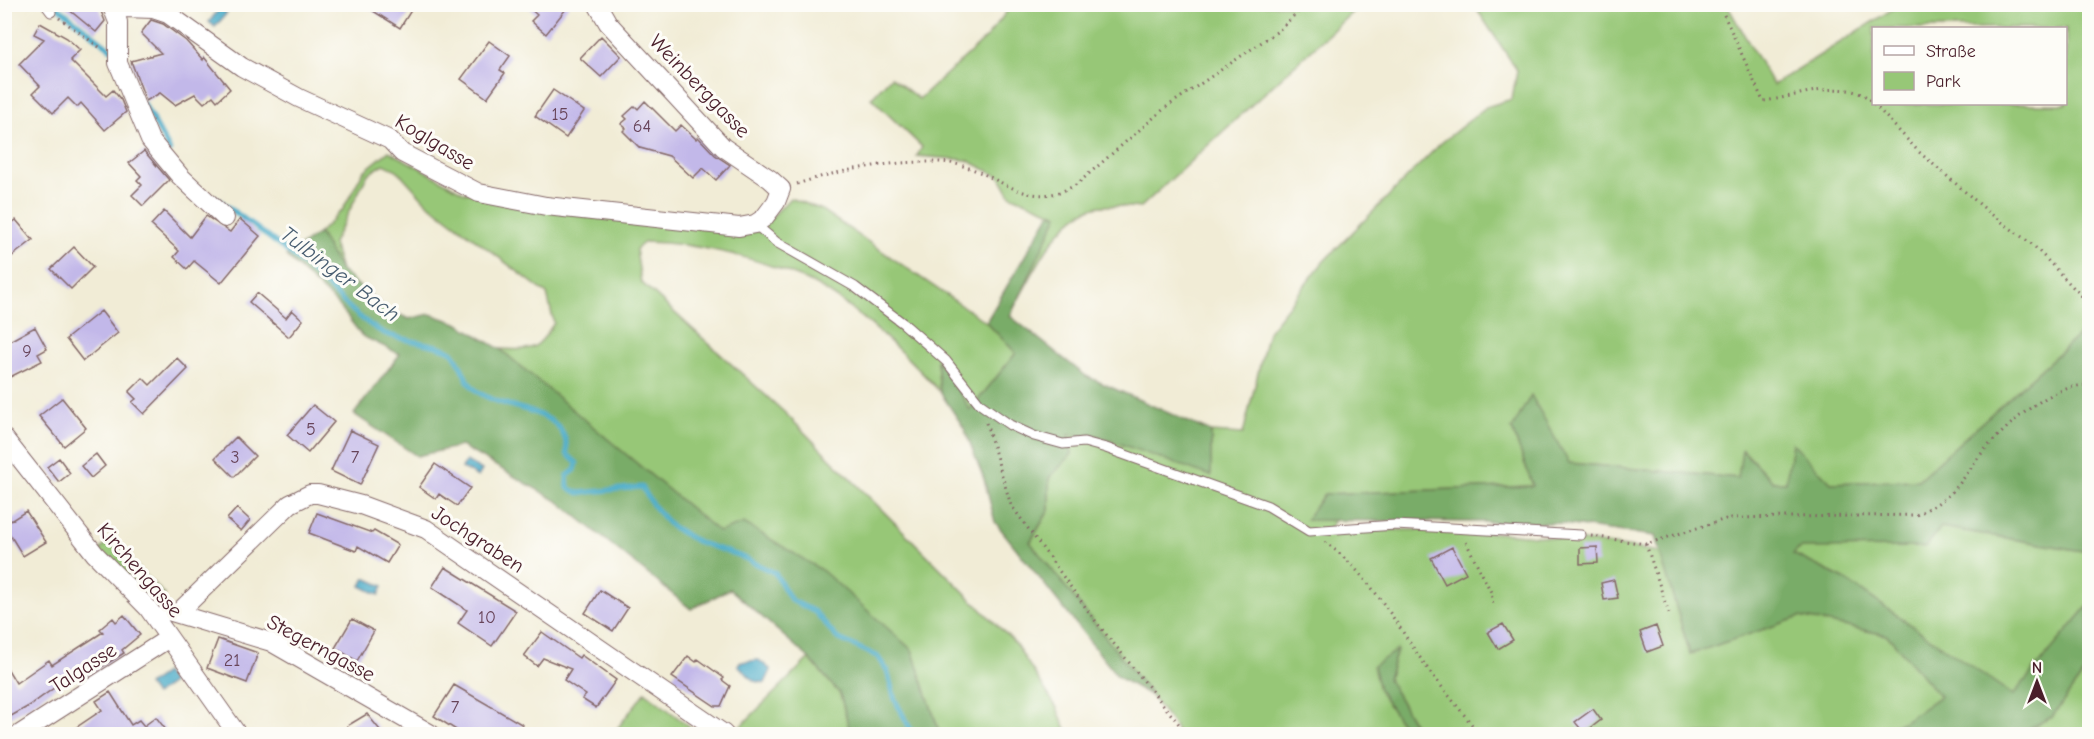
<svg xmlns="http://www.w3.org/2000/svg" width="2094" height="739" font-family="'Comic Neue',sans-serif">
<rect width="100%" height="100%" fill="#fdfcf7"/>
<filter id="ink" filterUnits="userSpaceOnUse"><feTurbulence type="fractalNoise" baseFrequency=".0167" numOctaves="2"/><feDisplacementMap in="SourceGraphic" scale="12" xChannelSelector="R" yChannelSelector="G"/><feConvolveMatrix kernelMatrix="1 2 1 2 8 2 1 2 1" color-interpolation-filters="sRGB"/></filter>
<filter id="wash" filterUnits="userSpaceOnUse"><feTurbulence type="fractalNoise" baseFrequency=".008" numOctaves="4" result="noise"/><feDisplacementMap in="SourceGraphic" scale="24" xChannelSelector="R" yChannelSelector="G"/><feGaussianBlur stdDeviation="1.35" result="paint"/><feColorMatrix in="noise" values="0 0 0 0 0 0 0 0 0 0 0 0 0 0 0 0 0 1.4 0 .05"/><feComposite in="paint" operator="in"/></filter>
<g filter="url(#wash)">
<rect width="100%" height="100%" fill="#f1ecd6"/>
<path fill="#97c777" stroke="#707351" stroke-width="1.5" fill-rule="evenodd" d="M 1012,5 L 1360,5 L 1140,208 C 1124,207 1104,203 1089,209 C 1053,224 1029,283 1010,315 L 1058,215 L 1010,195 L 1000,177 L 967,160 L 917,156 L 922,147 L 871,98 L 891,77 L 919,99 L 986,38 Z
M 1474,5 L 1727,5 L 1773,85 L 1899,5 L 2089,5 L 2089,326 L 1918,480 L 1831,483 L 1792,444 L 1786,482 L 1773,482 L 1743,450 L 1739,478 L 1569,463 L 1512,429 L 1534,486 L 1324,494 L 1307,519 L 1334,520 L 1327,533 C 1438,524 1550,534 1660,552 L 1690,654 L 1800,617 L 1887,635 L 1940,696 L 1903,723 L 1872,730 L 1869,734 L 1420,734 L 1388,679 L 1397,651 L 1379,690 L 1408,734 L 1178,734 L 1173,724 L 1030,543 L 1049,510 L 1049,478 L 1072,454 L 1069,435 L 1095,435 L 1211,475 L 1211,432 L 1243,434 L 1268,332 L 1324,261 L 1440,144 L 1486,107 L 1512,99 L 1517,70 ZM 1874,28 L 2066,28 L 2066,104 L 1874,104 Z
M 389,151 L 463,192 L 739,231 L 771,218 L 790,198 L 820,209 L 986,322 L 1016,353 L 970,410 L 949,375 L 937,362 L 940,392 C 907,356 856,306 812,283 C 764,259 698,243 645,242 L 636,249 L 641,282 L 784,412 L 1015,643 L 1057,708 L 1068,734 L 940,734 L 912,650 L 719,533 L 500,349 C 534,350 535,352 554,323 L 547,294 L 426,202 L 397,170 L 384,164 L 368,174 L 333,243 L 341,271 L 319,233 L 343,209 L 363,172 Z
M 1941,527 L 2089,552 L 2089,605 L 2013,696 L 1844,579 L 1792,554 L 1800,548 Z
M 110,540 L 165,595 L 159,602 L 139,593 L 98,552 Z
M 809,658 L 840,694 L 851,734 L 733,734 Z
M 2089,666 L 2089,734 L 2017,734 L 2052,717 Z
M 645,692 L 699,734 L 613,734 Z"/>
<path fill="#79ac68" stroke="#62664a" stroke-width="1.5" d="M 1050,213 L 1058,215 L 1010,316 L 1086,376 L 1211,432 L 1211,476 L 1095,435 L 1069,435 L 1072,454 L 1049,478 L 1049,510 L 1030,542 L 1152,696 L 1118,677 L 995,522 L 984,479 L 964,428 L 940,392 L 937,361 L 949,375 L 970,410 L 1016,353 L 986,322 Z
M 319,233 L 341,271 L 387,309 L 409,319 L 430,314 L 457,323 L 500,349 L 719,532 L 744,523 L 823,571 L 912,650 L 940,734 L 851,734 L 840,694 L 809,658 L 730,589 L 691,609 L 559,502 L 461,446 L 417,456 L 354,414 L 400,354 L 362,336 L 340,307 L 286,256 Z
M 2089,326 L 2089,552 L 1941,527 L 1926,547 L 1800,548 L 1793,554 L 1844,579 L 2013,695 L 2089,605 L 2089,666 L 2052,717 L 2017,734 L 1869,734 L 1872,730 L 1903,722 L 1940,696 L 1887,635 L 1800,617 L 1690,654 L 1655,536 L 1555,523 L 1306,520 L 1324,494 L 1533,486 L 1512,429 L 1531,395 L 1569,463 L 1738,478 L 1742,450 L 1773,482 L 1786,482 L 1792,443 L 1831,483 L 1918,480 Z
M 1397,650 L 1388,679 L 1420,734 L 1408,734 L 1379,690 L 1373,666 Z"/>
<path fill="#47aac7" stroke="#486479" stroke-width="1.5" d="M 220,8 L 227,13 L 215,27 L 209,22 Z
M 466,461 L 482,470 L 478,477 L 462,468 Z
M 365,578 L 383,586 L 379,595 L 361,586 Z
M 759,660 L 771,670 L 765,683 L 754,681 L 738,665 L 740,662 Z
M 165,673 L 172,683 L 155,695 L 148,685 Z"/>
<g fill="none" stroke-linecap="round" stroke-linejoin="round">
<path stroke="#47aac7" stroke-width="5" d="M 54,4 L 111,49
M 144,104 L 170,151
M 216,198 C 248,222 281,245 311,271 C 334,291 356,319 384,333 C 400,341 445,344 453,353 C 463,365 464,382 478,392 C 511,414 568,405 567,454 L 577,463 L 575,470 L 567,476 L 568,488 L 579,493 L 642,487 L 654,507 L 671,526 L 698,542 L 740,556 L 775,573 L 791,600 L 815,612 L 837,638 L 877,656 L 887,670 L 895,700 L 913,734"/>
</g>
<g id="blocks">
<path fill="#c2b8e9" d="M 62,4 L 98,4 L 105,21 L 96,32 Z
M 362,4 L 415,4 L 400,28 Z
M 525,4 L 570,4 L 546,34 L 531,21 L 537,15 Z
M 151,20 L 163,24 L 186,41 L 203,60 L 204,57 L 230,89 L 217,101 L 213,96 L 204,103 L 195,94 L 175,105 L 160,93 L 146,101 L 131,61 L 161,53 L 141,33 Z
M 40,23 L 67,38 L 80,50 L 70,60 L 106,96 L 113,90 L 121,100 L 126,112 L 105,130 L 81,103 L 77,107 L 68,98 L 53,113 L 33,93 L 40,86 L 19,64 L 44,39 L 34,34 Z
M 601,36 L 621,56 L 601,77 L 580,58 Z
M 489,41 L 510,56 L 500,70 L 505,73 L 487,98 L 461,79 Z
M 553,90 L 584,111 L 566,138 L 535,116 Z
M 645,101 L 675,131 L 681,125 L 696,139 L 698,137 L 715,155 L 730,165 L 716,180 L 703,168 L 693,178 L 669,156 L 640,148 L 623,131 L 626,128 L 621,124 L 627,119 L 624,116 L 635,106 L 638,109 Z
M 144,151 L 169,180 L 143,206 L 132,195 L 142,185 L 137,180 L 141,176 L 129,163 Z
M 164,211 L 190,237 L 206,216 L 230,232 L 240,219 L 260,236 L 221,283 L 194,261 L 187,269 L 174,257 L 179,251 L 151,225 Z
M 16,220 L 33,240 L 11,257 L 4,249 L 4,229 Z
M 74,247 L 93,267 L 71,289 L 51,269 Z
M 257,293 L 286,318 L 292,310 L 303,320 L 289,337 L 249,302 Z
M 101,311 L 118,333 L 83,361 L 66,339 Z
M 35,327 L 47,349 L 38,354 L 42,361 L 4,380 L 4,344 Z
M 177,358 L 188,369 L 144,414 L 132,402 L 136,399 L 129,392 L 143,378 L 150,385 Z
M 62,398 L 86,428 L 64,446 L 39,416 Z
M 313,405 L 334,422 L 308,453 L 287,435 Z
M 350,430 L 379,444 L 360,485 L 331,471 Z
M 236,437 L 255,456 L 234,477 L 215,458 Z
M 96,454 L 105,466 L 91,478 L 81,466 Z
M 59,458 L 70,473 L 59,482 L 47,467 Z
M 435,464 L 470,488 L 457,506 L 439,494 L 436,499 L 419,487 Z
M 237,508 L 250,520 L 241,531 L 227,519 Z
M 26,511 L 46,542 L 23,556 L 4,525 Z
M 317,513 L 372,533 L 374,531 L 398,545 L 387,563 L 358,546 L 356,551 L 309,533 Z
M 1452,547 L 1466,573 L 1445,584 L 1431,558 Z
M 1597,547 L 1598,563 L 1580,564 L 1580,548 Z
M 445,567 L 516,611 L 492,646 L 458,623 L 467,610 L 432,587 Z
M 1614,580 L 1618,598 L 1604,600 L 1601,583 Z
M 600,590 L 628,608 L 613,631 L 585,613 Z
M 124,615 L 140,635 L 122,650 L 124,653 L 81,680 L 76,672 L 29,706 L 4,720 L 4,663 L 16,683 L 49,660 L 52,665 L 103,632 L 100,629 L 113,618 L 116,622 Z
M 352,619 L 374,631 L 357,661 L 335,648 Z
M 1503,624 L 1513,640 L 1498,649 L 1488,632 Z
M 1656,626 L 1663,646 L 1647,652 L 1640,632 Z
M 542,632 L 579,658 L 581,655 L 616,680 L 596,708 L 582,699 L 586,695 L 564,680 L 571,669 L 543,658 L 537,666 L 524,656 Z
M 218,639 L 258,653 L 247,683 L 207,668 Z
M 688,656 L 696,662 L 698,659 L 724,678 L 722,680 L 730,686 L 721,706 L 715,706 L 672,677 Z
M 454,685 L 523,725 L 516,735 L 464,735 L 434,716 Z
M 110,692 L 131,725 L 139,720 L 144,726 L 156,717 L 170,735 L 65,735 L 102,710 L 96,701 Z
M 1593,709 L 1601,720 L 1584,733 L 1575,722 Z
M 367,714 L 384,735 L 353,735 L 347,726 Z"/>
</g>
</g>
<g filter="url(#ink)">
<use href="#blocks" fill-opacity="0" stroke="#846767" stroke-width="1.5"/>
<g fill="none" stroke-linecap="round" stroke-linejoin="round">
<defs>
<path id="service" d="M 45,4 L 51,12
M 755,224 L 776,242 L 855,287 L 904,324 L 946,361 L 980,404 L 1010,425 L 1034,436 L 1063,444 L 1084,442 L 1106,448 L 1268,506 L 1309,531 L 1395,525 L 1581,535"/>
<path id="minor" d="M 111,4 L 118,22 L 118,63 L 150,140 L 180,176 L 225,218
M 114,4 L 125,8 L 153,9 L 168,14 L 242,67 L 299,98 L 390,140 L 402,153 L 479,193 L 546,206 L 739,227 L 755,224 L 764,218 L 776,202 L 781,189 L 770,179 L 723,147 L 608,23 L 597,4
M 4,438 L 95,554 L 148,608 L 237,734
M 168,611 L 271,642 L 431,734
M 178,613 L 290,504 L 310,494 L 318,494 L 361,505 L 426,529 L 724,734
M 20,734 L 169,638"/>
</defs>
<use href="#service" stroke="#846767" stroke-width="11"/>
<use href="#minor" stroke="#846767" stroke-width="20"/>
<path stroke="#846767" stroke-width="3" stroke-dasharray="1.5 4.5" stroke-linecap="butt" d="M 1719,4 L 1763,101 C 1795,98 1847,75 1874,103
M 59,18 L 102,49
M 1874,104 L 1919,152 L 1991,214 L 2033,245 L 2090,305
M 797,184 C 842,169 891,161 939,162 C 996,164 1021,217 1077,184 L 1165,108 L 1278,31 L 1306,4
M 986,423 L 1011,505 L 1097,623 L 1187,734
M 1591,536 L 1646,544 L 1729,518 L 1916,515 C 1930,508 1943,501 1954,490 C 1967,476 1976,458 1989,445 C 2015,419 2050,385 2090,385
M 1325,542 C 1369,574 1393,619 1423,662 C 1441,687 1461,710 1479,734
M 1466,542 L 1491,592 L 1493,605
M 1646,544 L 1669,614"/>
<use href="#service" stroke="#fff" stroke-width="9"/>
<use href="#minor" stroke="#fff" stroke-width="18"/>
</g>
</g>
<g text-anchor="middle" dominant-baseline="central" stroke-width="6" stroke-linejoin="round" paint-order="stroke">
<g font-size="18" fill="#68455a">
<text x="560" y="114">15</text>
<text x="642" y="126">64</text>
<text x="27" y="351">9</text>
<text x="311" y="429">5</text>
<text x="235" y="457">3</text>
<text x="355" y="457">7</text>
<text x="487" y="617">10</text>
<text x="232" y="660">21</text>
<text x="455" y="707">7</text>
</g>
<g font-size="21" fill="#4a1f2b" stroke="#fdfcf7">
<text transform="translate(700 86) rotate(46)">Weinberggasse</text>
<text transform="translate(435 142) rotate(31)">Koglgasse</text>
<text transform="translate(478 539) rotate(33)">Jochgraben</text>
<text transform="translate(140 570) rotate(49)">Kirchengasse</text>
<text transform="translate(321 648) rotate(28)">Stegerngasse</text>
<text transform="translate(83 668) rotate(-33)">Talgasse</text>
</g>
<g font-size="22" font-style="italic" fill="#495e71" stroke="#fdfcf7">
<text transform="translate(340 274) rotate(37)">Tulbinger Bach</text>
</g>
</g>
<rect width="2094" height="739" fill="none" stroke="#fdfcf7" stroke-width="24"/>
<rect x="1872" y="27" width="195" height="78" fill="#fdfcf7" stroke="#b5a4a5" stroke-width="1.5"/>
<rect x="1884" y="46" width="30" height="9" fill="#ffffff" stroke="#b5a4a5" stroke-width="1.5"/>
<text x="1926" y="57" font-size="18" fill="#4a1f2b">Straße</text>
<rect x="1884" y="72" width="30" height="18" fill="#97c777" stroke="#b5a4a5" stroke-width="1.5"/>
<text x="1926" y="87" font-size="18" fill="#4a1f2b">Park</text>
<g transform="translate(2037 682)" stroke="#fdfcf7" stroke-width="4.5" paint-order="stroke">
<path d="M0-4.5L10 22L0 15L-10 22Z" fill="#4a1f2b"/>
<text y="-9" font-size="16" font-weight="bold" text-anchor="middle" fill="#4a1f2b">N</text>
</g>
</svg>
